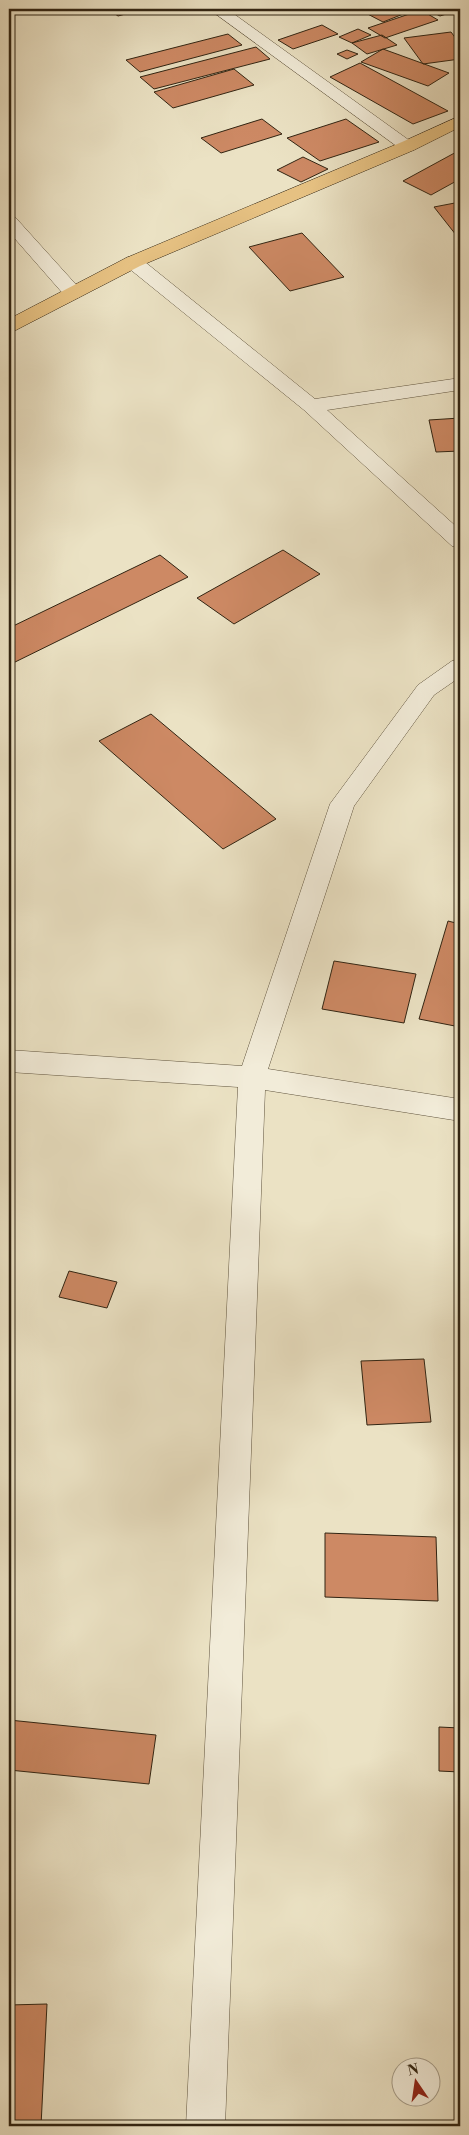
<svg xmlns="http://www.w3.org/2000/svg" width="469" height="2135" font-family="'Libre Bodoni',serif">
<rect width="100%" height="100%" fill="#ebe2c4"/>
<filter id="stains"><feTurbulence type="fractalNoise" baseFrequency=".004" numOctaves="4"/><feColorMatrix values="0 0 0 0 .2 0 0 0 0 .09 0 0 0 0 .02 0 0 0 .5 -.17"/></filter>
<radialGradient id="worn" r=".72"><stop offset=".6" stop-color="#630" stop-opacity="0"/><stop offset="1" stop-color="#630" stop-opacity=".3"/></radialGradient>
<path fill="#cd8964" stroke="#312412" d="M 108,9 L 144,9 L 118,16 Z
M 238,9 L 261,9 L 247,14 Z
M 358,9 L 416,9 L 383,22 Z
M 426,9 L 457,9 L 459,10 L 440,16 Z
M 421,10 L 438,20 L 385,38 L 368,28 Z
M 322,25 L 338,34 L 293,49 L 278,40 Z
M 358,29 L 371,35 L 352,43 L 339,37 Z
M 451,32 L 460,44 L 460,59 L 423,64 L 404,38 Z
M 228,34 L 242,45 L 140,72 L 126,60 Z
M 382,35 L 397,45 L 367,54 L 352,43 Z
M 256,47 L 270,59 L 154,89 L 140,77 Z
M 383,49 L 449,73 L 428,86 L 361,62 Z
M 347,50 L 358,54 L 347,59 L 337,54 Z
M 360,63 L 448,111 L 413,124 L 330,77 Z
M 234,69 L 254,85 L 173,108 L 154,92 Z
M 262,119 L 282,134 L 221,153 L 201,138 Z
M 346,119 L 379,142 L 320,161 L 287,138 Z
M 460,150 L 460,179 L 431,195 L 403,181 Z
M 303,157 L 328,169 L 301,182 L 277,170 Z
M 460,202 L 460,240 L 434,207 Z
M 302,233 L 344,277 L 290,291 L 249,247 Z
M 460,418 L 460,451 L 436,452 L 429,420 Z
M 283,550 L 320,574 L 234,624 L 197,598 Z
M 160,555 L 188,577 L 9,665 L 9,628 Z
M 151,714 L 276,819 L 223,849 L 99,741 Z
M 448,921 L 460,924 L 460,1027 L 419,1019 Z
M 334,961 L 416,974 L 404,1023 L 322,1009 Z
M 69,1271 L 117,1282 L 107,1308 L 59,1297 Z
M 424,1359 L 431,1422 L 367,1425 L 361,1361 Z
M 325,1533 L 436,1537 L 438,1601 L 325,1597 Z
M 9,1720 L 156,1735 L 149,1784 L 9,1770 Z
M 439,1727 L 460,1728 L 460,1772 L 439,1771 Z
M 47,2004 L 41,2126 L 9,2126 L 9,2005 Z"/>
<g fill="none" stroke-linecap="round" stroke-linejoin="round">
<defs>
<path id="minor" d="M 209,9 L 227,9 L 417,146 L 414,150 L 408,151 L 402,150 Z
M 9,216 L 15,217 L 80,289 L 82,293 L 80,297 L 73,299 L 66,297 L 9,232 Z
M 133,256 L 140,258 L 315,399 L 460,378 L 460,390 L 327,410 L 460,530 L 460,548 L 452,546 L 304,410 L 126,266 L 124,262 L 126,258 Z
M 460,659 L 460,677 L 434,695 L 354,806 L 268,1069 L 460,1099 L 460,1121 L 265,1090 L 225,2126 L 186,2126 L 238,1087 L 9,1072 L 9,1050 L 242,1066 L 330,804 L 418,685 L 452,661 Z"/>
<path id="major" d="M 460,116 L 460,127 L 414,150 L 140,266 L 16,330 L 9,332 L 9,319 L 126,258 L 402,142 Z"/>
</defs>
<use href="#minor" stroke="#60543e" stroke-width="1"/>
<use href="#major" stroke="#312412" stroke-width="1"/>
<use href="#minor" fill="#f2ecd9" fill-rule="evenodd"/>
<use href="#major" fill="#e6c182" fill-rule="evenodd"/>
</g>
<rect width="469" height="2135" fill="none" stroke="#ebe2c4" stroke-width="30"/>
<rect x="10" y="10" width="449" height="2115" fill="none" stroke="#312412" stroke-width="2.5"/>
<rect x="15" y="15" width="439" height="2105" fill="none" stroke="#312412"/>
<g transform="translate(416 2082) rotate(347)"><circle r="24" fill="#f2ecd9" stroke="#a59c89"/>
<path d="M0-4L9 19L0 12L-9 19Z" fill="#8f2418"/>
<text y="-8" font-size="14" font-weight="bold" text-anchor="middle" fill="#312412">N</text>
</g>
<rect width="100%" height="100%" filter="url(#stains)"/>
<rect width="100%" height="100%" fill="url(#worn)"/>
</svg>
